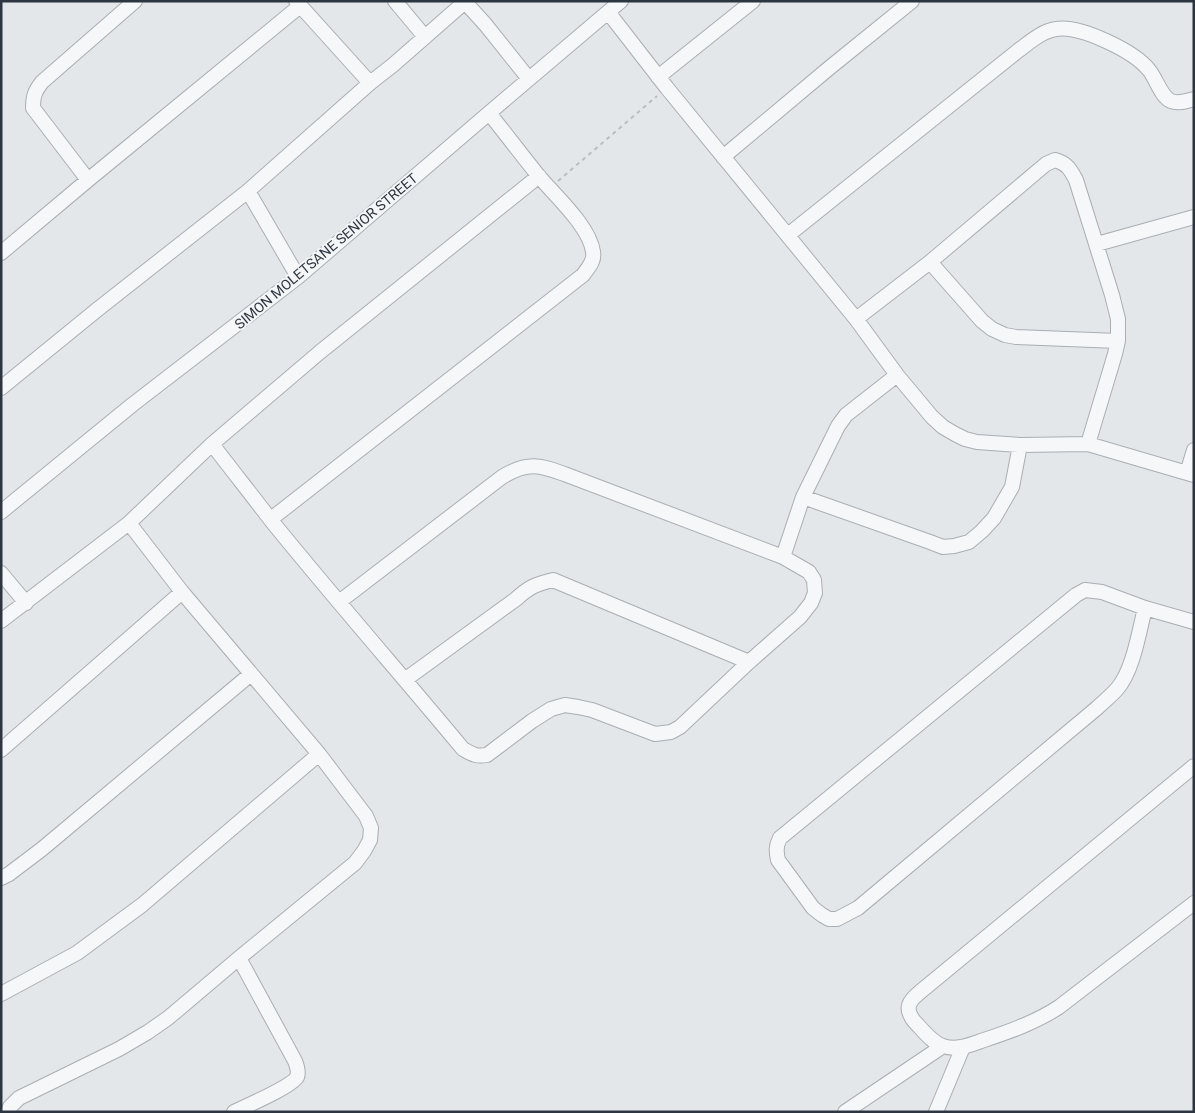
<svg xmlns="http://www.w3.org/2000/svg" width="1195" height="1113" font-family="Roboto,sans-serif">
<rect width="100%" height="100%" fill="#e3e7ea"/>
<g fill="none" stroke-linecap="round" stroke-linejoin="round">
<defs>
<path id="minor" d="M 296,1 L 370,83 L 393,65 L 466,1
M 395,1 L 425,37
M 465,2 L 485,24 L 529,79
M 608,12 L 667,88 L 856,319 L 897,375 L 932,417 L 943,427 L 955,434 L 965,439 L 977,442 L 1020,445 L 1088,444 L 1194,475
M 658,77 L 753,1
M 723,157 L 828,69 L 912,1
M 88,180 L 33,108 C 33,96 35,91 42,82 L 135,1
M 248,191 L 298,277
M 788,235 L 1019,50 C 1030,42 1042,31 1056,29 C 1080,25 1134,51 1149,70 C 1156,78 1161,97 1171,101 C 1178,104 1187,101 1194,99
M 1097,244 L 1194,217
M 1,253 L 88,180 L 300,6
M 930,262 L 982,321 L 992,329 L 1005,335 L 1016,337 L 1118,341
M 856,319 L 930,262 L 1046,164 L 1055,160 C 1068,164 1070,169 1076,180 L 1112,295 L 1118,319 L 1118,341 L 1115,354 L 1088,444
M 1,388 L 98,309 L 248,191 L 370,83
M 212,444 C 231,469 251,494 270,519 C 333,597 399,672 463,749 C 472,754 476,757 487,755 L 532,721 L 551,709 L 565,705 L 578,707 L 592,710 L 655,734 L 671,732 L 680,727 L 749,662 L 800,617 L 811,603 L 815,593 L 814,580 L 809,572 L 783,557 L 567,475 C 540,465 528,461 502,477 L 339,602
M 1187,473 L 1194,450
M 803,497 L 930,542 L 943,547 L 954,546 L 969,542 L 982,531 L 994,518 L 1012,487 L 1020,445
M 1,512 L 132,405 L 298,277 L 489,113 L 621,1
M 271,519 L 583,275 C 588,268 595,261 593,252 C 590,226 553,194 537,174 C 521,154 505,133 489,113
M 783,557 L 803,497 L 838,426 L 846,415 L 897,375
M 1,573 L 26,603
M 1145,608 C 1139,632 1133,671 1117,689 C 1111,696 1103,702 1097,708 L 858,908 L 837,919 L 829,919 L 822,915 L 813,908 L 778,860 C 776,851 776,846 780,838 L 1076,595 L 1085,590 L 1102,592 L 1145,608 L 1194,622
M 1,621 L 129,523 L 212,444 L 320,352 L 539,176
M 406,679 L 516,599 C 529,587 536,584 553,580 L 749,662
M 1,750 L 182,592
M 1194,766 L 920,992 C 909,1001 904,1008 914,1021 C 922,1029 932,1043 943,1046 C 957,1051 972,1044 984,1040 C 1011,1031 1036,1022 1059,1007 L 1194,903
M 1,878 L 9,874 L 42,849 L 251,674
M 1,994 L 77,953 L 142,905 L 319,754
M 8,1112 L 10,1107 L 19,1098 L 119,1049 L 148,1032 L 168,1018 L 239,958 L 355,863 L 364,851 L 370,840 L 371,828 L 366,816 L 319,754 L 182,592 L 129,523
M 234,1112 C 246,1106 291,1087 297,1077 C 299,1072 297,1066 295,1061 L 239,958
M 845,1112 L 943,1046
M 936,1112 L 963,1047"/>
</defs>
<use href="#minor" stroke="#a9aeb4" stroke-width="16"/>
<path stroke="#babdc1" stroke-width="2" stroke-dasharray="4 4" stroke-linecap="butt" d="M 558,181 L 657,96"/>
<use href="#minor" stroke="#f6f7f8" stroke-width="14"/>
</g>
<g text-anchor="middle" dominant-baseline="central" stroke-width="4" stroke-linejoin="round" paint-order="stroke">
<g font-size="14" fill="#2d3640" stroke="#f3f5f7">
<text transform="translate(326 251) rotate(-40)">SIMON MOLETSANE SENIOR STREET</text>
</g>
</g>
<rect width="1195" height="1113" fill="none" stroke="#2d3640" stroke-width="5"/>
</svg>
